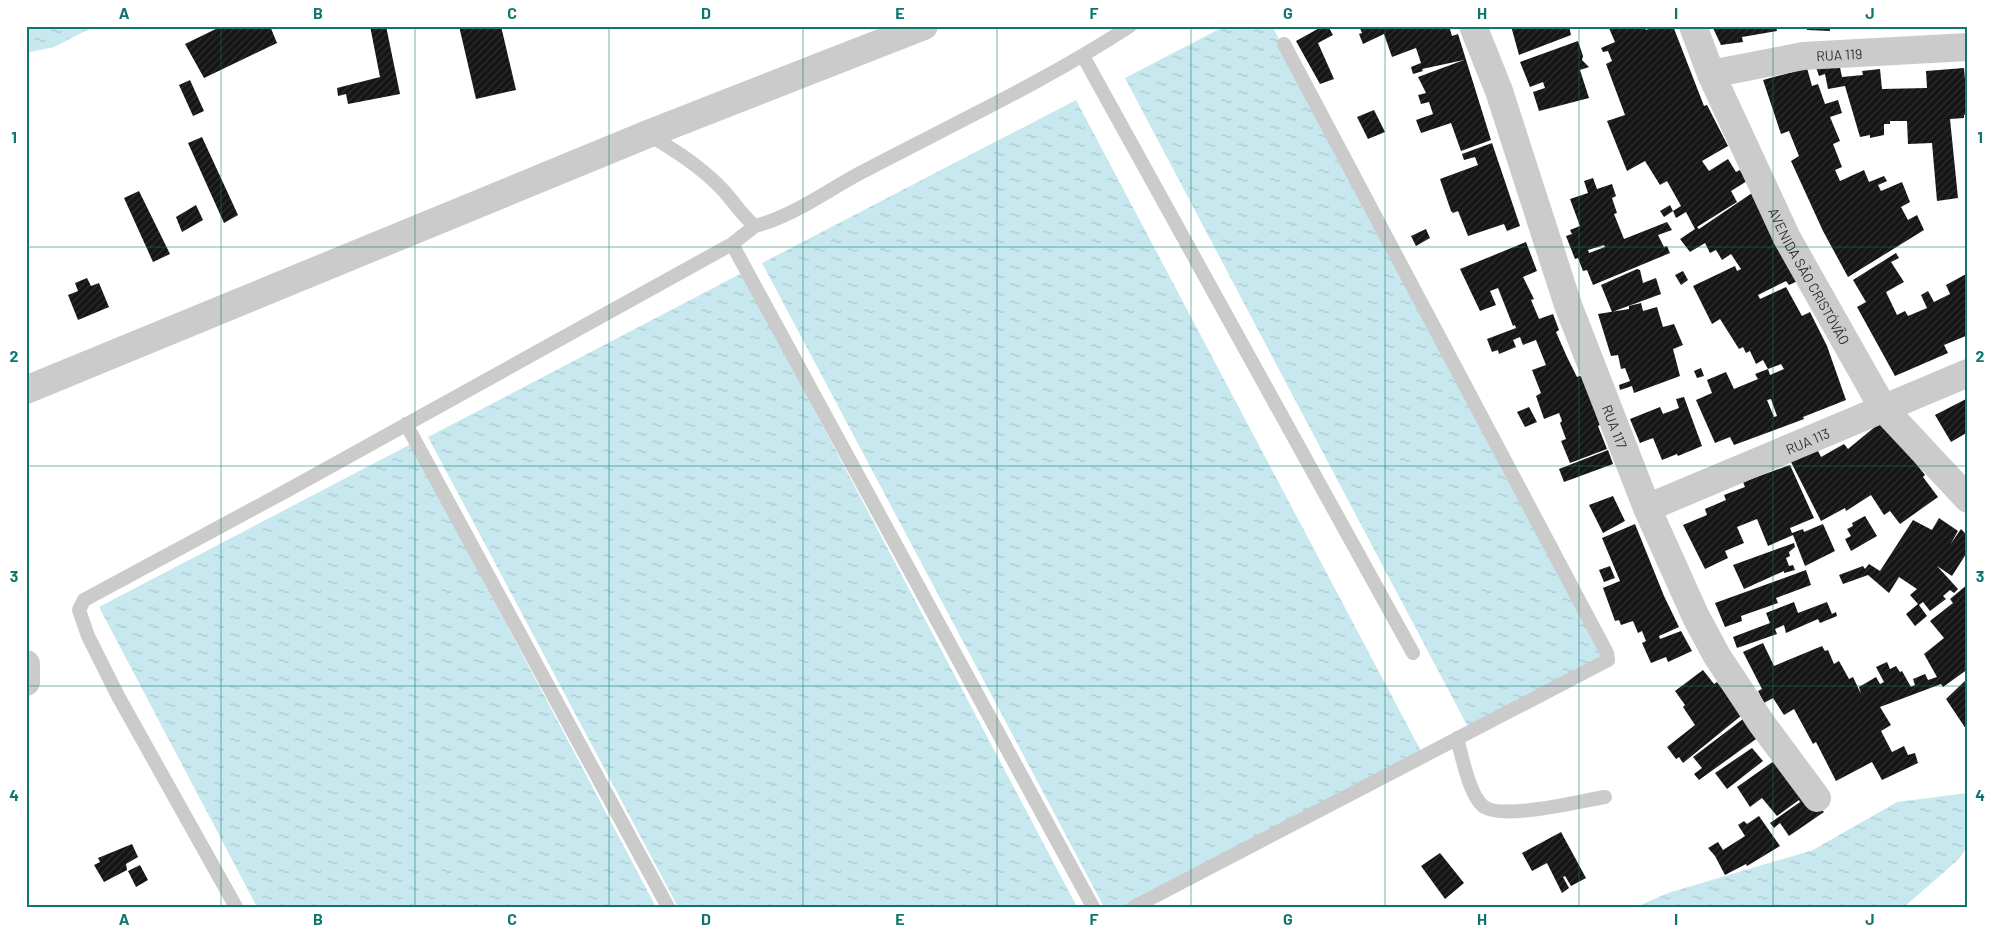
<svg xmlns="http://www.w3.org/2000/svg" width="1994" height="933" font-family="Barlow,sans-serif">
<defs>
<pattern id="water-ripples" width="26" height="14" patternUnits="userSpaceOnUse" patternTransform="scale(1.25)"><rect width="26" height="14" fill="#c6e8ee"/><path d="M2 4q2-2 4 0t4 0M15 11q2-2 4 0t4 0" fill="none" stroke="#aac7cc"/></pattern>
<pattern id="building-hatch" width="6" height="6" patternUnits="userSpaceOnUse" patternTransform="scale(1.25)"><rect width="6" height="6" fill="#151515"/><path d="M-1 1l2-2M0 6l6-6M5 7l2-2" fill="none" stroke="#2f2f2f"/></pattern>
</defs>
<rect width="100%" height="100%" fill="#fff"/>
<path fill="url(#water-ripples)" d="M 26,26 L 95,26 L 54,47 L 26,53 Z
M 1225,26 L 1272,26 L 1607,660 L 1470,731 L 1125,78 Z
M 1076,100 L 1422,753 L 1128,907 L 1104,907 L 762,263 Z
M 742,273 L 1077,907 L 678,907 L 428,437 Z
M 411,444 L 656,907 L 257,907 L 99,607 Z
M 1968,793 L 1968,845 L 1959,859 L 1904,907 L 1636,907 L 1668,893 L 1813,850 L 1897,802 Z"/>
<path fill="url(#building-hatch)" fill-rule="evenodd" d="M 222,26 L 270,26 L 277,43 L 204,78 L 185,44 Z
M 370,26 L 386,26 L 400,94 L 348,104 L 346,94 L 338,96 L 337,88 L 380,77 Z
M 459,26 L 501,26 L 516,90 L 476,99 Z
M 1323,26 L 1328,26 L 1333,35 L 1318,43 L 1334,79 L 1320,84 L 1296,41 Z
M 1359,26 L 1449,26 L 1452,36 L 1458,34 L 1491,140 L 1461,151 L 1451,123 L 1421,133 L 1416,120 L 1433,114 L 1429,102 L 1421,104 L 1418,95 L 1426,93 L 1418,77 L 1464,60 L 1422,69 L 1423,71 L 1413,74 L 1411,67 L 1421,63 L 1416,48 L 1392,57 L 1384,34 L 1363,44 L 1359,34 L 1362,33 Z
M 1511,26 L 1569,26 L 1571,35 L 1519,55 Z
M 1608,26 L 1644,26 L 1646,30 L 1656,26 L 1673,26 L 1704,106 L 1707,105 L 1728,146 L 1702,161 L 1709,171 L 1728,159 L 1736,172 L 1740,170 L 1747,181 L 1731,191 L 1737,202 L 1697,227 L 1699,229 L 1755,191 L 1800,280 L 1789,285 L 1786,281 L 1758,295 L 1760,299 L 1786,287 L 1802,316 L 1810,312 L 1827,346 L 1846,400 L 1803,417 L 1804,419 L 1734,445 L 1730,437 L 1715,443 L 1696,400 L 1712,393 L 1707,380 L 1726,372 L 1734,389 L 1758,379 L 1755,374 L 1768,369 L 1770,375 L 1784,369 L 1781,364 L 1768,369 L 1763,360 L 1756,364 L 1750,351 L 1746,353 L 1743,347 L 1739,349 L 1720,319 L 1712,324 L 1693,286 L 1735,266 L 1737,271 L 1741,269 L 1731,254 L 1722,260 L 1716,250 L 1710,253 L 1705,243 L 1690,252 L 1680,239 L 1695,229 L 1686,212 L 1676,218 L 1673,211 L 1681,206 L 1667,181 L 1660,185 L 1645,161 L 1627,171 L 1607,121 L 1625,115 L 1606,64 L 1612,61 L 1608,51 L 1603,52 L 1601,48 L 1615,42 ZM 1771,399 L 1777,416 L 1774,417 L 1767,400 Z
M 1712,26 L 1776,26 L 1777,31 L 1742,37 L 1743,42 L 1721,45 Z
M 1806,26 L 1830,26 L 1830,31 L 1807,30 Z
M 1578,41 L 1583,56 L 1582,60 L 1589,67 L 1580,70 L 1589,98 L 1539,111 L 1533,92 L 1545,88 L 1543,82 L 1530,87 L 1520,62 Z
M 1838,58 L 1842,77 L 1863,75 L 1862,71 L 1880,69 L 1882,89 L 1927,88 L 1926,71 L 1964,68 L 1968,114 L 1964,115 L 1964,118 L 1950,119 L 1958,198 L 1937,201 L 1932,143 L 1908,144 L 1907,121 L 1890,121 L 1890,124 L 1884,124 L 1884,135 L 1870,138 L 1870,135 L 1860,137 L 1845,86 L 1828,89 L 1825,74 L 1819,76 L 1816,67 Z
M 1807,68 L 1812,86 L 1818,84 L 1825,104 L 1838,100 L 1842,113 L 1830,117 L 1840,141 L 1833,144 L 1842,167 L 1835,170 L 1840,181 L 1864,170 L 1869,182 L 1884,176 L 1887,181 L 1878,185 L 1881,191 L 1902,182 L 1910,202 L 1901,207 L 1908,220 L 1917,215 L 1924,230 L 1848,277 L 1823,231 L 1791,161 L 1799,156 L 1789,131 L 1781,134 L 1763,80 Z
M 190,80 L 204,111 L 193,116 L 179,85 Z
M 1374,110 L 1385,132 L 1368,139 L 1357,117 Z
M 202,137 L 238,215 L 224,223 L 188,143 Z
M 1492,143 L 1520,226 L 1507,231 L 1504,224 L 1468,236 L 1458,211 L 1453,213 L 1451,211 L 1440,179 L 1478,165 L 1475,157 L 1464,160 L 1462,154 Z
M 1593,178 L 1597,189 L 1612,184 L 1616,196 L 1612,198 L 1617,213 L 1614,214 L 1624,239 L 1667,222 L 1672,230 L 1658,235 L 1664,247 L 1667,246 L 1670,253 L 1593,285 L 1587,270 L 1583,271 L 1578,258 L 1575,259 L 1566,236 L 1572,234 L 1570,230 L 1580,226 L 1570,199 L 1588,193 L 1584,181 ZM 1604,245 L 1605,247 L 1589,253 L 1588,250 Z
M 139,191 L 170,254 L 153,262 L 124,198 Z
M 196,205 L 203,220 L 182,232 L 176,217 Z
M 1670,205 L 1673,211 L 1664,217 L 1660,211 Z
M 1426,229 L 1430,238 L 1416,246 L 1411,236 Z
M 1526,242 L 1537,271 L 1523,277 L 1534,299 L 1531,300 L 1539,319 L 1553,314 L 1559,330 L 1556,332 L 1567,357 L 1577,377 L 1583,375 L 1601,424 L 1598,426 L 1607,449 L 1570,463 L 1561,441 L 1566,439 L 1560,423 L 1562,421 L 1559,413 L 1544,419 L 1536,396 L 1541,393 L 1532,370 L 1546,365 L 1536,340 L 1523,345 L 1520,337 L 1513,340 L 1516,347 L 1499,354 L 1498,350 L 1492,352 L 1487,339 L 1516,328 L 1515,325 L 1513,326 L 1498,288 L 1490,291 L 1496,305 L 1480,311 L 1460,269 Z
M 1896,253 L 1899,258 L 1891,262 L 1904,282 L 1886,292 L 1897,315 L 1905,311 L 1908,316 L 1927,308 L 1921,295 L 1928,291 L 1934,302 L 1950,294 L 1946,285 L 1968,273 L 1968,335 L 1944,345 L 1948,353 L 1895,376 L 1857,307 L 1866,302 L 1853,280 Z
M 1637,269 L 1640,270 L 1643,283 L 1656,278 L 1661,294 L 1612,312 L 1601,285 Z
M 1683,271 L 1688,280 L 1681,285 L 1675,275 Z
M 87,278 L 91,286 L 99,283 L 109,307 L 78,320 L 68,295 L 78,291 L 75,283 Z
M 1641,303 L 1643,311 L 1657,307 L 1663,327 L 1674,324 L 1683,345 L 1673,349 L 1680,376 L 1634,393 L 1632,386 L 1620,390 L 1619,385 L 1630,381 L 1625,368 L 1621,369 L 1618,355 L 1611,356 L 1598,314 L 1629,309 L 1629,306 Z
M 1701,368 L 1704,376 L 1697,378 L 1694,371 Z
M 1684,397 L 1702,446 L 1678,456 L 1677,454 L 1662,460 L 1653,438 L 1640,443 L 1630,419 L 1660,407 L 1663,414 L 1679,408 L 1676,399 Z
M 1968,398 L 1968,432 L 1951,442 L 1935,415 Z
M 1529,407 L 1537,422 L 1525,427 L 1517,412 Z
M 1882,421 L 1925,475 L 1923,477 L 1938,497 L 1900,524 L 1890,511 L 1884,515 L 1871,495 L 1846,511 L 1845,508 L 1821,521 L 1791,462 L 1817,449 L 1821,457 L 1844,444 L 1848,449 Z
M 1608,450 L 1613,464 L 1564,482 L 1559,469 Z
M 1790,465 L 1814,518 L 1790,528 L 1792,533 L 1803,529 L 1804,532 L 1823,524 L 1835,551 L 1805,566 L 1793,535 L 1768,546 L 1757,519 L 1737,527 L 1744,543 L 1725,551 L 1728,558 L 1705,569 L 1683,525 L 1707,515 L 1705,509 L 1726,500 L 1724,495 L 1745,487 L 1743,482 Z
M 1613,496 L 1625,521 L 1603,533 L 1589,505 Z
M 1865,516 L 1877,536 L 1851,551 L 1845,539 L 1851,536 L 1847,529 L 1853,526 L 1852,523 Z
M 1939,518 L 1958,531 L 1950,545 L 1961,529 L 1968,536 L 1968,551 L 1952,576 L 1937,566 L 1958,589 L 1954,593 L 1950,590 L 1943,596 L 1946,599 L 1930,611 L 1923,602 L 1919,605 L 1927,616 L 1915,626 L 1906,614 L 1918,604 L 1910,595 L 1917,589 L 1899,577 L 1889,593 L 1868,575 L 1843,584 L 1839,575 L 1863,566 L 1865,569 L 1869,564 L 1880,571 L 1913,520 L 1932,530 Z
M 1635,524 L 1664,596 L 1679,627 L 1659,636 L 1660,639 L 1681,631 L 1692,651 L 1668,662 L 1666,657 L 1651,663 L 1642,643 L 1646,641 L 1642,631 L 1638,633 L 1633,621 L 1621,625 L 1619,620 L 1615,621 L 1603,588 L 1620,581 L 1602,538 Z
M 1794,543 L 1795,547 L 1789,552 L 1790,556 L 1786,558 L 1789,566 L 1793,565 L 1795,570 L 1784,573 L 1784,571 L 1744,589 L 1733,565 Z
M 1610,566 L 1615,578 L 1604,582 L 1599,570 Z
M 1806,570 L 1811,585 L 1776,598 L 1778,603 L 1741,616 L 1742,621 L 1725,627 L 1715,603 Z
M 1968,584 L 1968,669 L 1943,687 L 1941,684 L 1880,707 L 1891,725 L 1881,731 L 1892,752 L 1904,746 L 1908,755 L 1915,753 L 1918,763 L 1882,780 L 1872,762 L 1836,781 L 1816,742 L 1813,744 L 1794,709 L 1784,715 L 1773,698 L 1764,703 L 1758,691 L 1762,689 L 1743,652 L 1763,643 L 1774,666 L 1822,646 L 1825,651 L 1828,650 L 1834,664 L 1839,661 L 1849,679 L 1853,677 L 1861,694 L 1859,687 L 1876,677 L 1880,684 L 1884,682 L 1876,667 L 1887,662 L 1890,669 L 1896,666 L 1900,672 L 1902,671 L 1911,687 L 1915,685 L 1913,679 L 1925,674 L 1928,680 L 1937,677 L 1924,654 L 1944,638 L 1930,621 L 1953,603 L 1950,599 Z
M 1794,602 L 1798,613 L 1827,602 L 1832,614 L 1836,612 L 1837,616 L 1820,623 L 1818,619 L 1786,633 L 1784,625 L 1775,629 L 1777,634 L 1737,648 L 1733,637 L 1770,623 L 1766,613 Z
M 1703,670 L 1714,684 L 1717,682 L 1742,715 L 1683,763 L 1679,757 L 1676,759 L 1667,747 L 1695,725 L 1683,707 L 1685,705 L 1675,691 Z
M 1968,678 L 1968,726 L 1966,729 L 1946,699 Z
M 1743,719 L 1756,739 L 1699,780 L 1694,774 L 1702,768 L 1693,757 Z
M 1752,748 L 1763,761 L 1727,789 L 1715,773 Z
M 1774,761 L 1824,812 L 1789,836 L 1780,823 L 1774,828 L 1770,823 L 1800,802 L 1799,800 L 1777,816 L 1762,798 L 1750,807 L 1737,787 Z
M 1759,816 L 1780,846 L 1747,866 L 1746,864 L 1725,875 L 1715,856 L 1708,848 L 1718,842 L 1723,850 L 1745,836 L 1738,825 L 1744,821 L 1747,824 Z
M 1561,832 L 1586,878 L 1571,886 L 1565,876 L 1563,877 L 1569,888 L 1562,893 L 1547,863 L 1532,871 L 1522,853 Z
M 132,844 L 138,857 L 126,864 L 127,870 L 104,882 L 94,865 L 100,862 L 98,858 Z
M 1440,853 L 1464,883 L 1445,899 L 1421,866 Z
M 140,865 L 148,880 L 136,887 L 128,871 Z"/>
<g fill="none" stroke-linecap="round" stroke-linejoin="round">
<path stroke="#cbcbcb" stroke-width="14" d="M 1083,56 L 1413,653
M 648,134 C 674,150 700,166 721,188 C 733,200 741,215 755,226 C 795,216 830,188 866,170 C 955,123 1046,81 1130,26
M 732,244 L 1093,907
M 406,424 L 668,907
M 1457,738 C 1462,756 1469,794 1483,806 C 1501,821 1580,801 1605,797
M 236,907 L 118,696 L 88,636 L 79,610 L 84,600 L 288,490 L 732,244 L 755,226
M 1134,907 L 1608,660 L 1607,653 L 1284,44"/>
<g stroke="#cbcbcb" stroke-width="28">
<path id="s1" d="M 1473,26 L 1499,91 L 1568,305 L 1647,508 L 1696,617 L 1717,656 L 1762,724 L 1817,798"/>
<path id="s2" d="M 1693,26 L 1711,74 L 1787,238 L 1883,408 L 1968,499"/>
<path id="s3" d="M 1711,74 L 1803,56 L 1968,47"/>
<path d="M 26,390 L 648,134 L 924,26"/>
<path id="s4" d="M 1647,508 L 1968,373"/>
<path d="M 26,664 L 26,682"/>
</g>
</g>
<path fill="none" stroke="#0f766e" stroke-width="1" stroke-opacity="0.55" d="M 221,26 L 221,907M 415,26 L 415,907M 609,26 L 609,907M 803,26 L 803,907M 997,26 L 997,907M 1191,26 L 1191,907M 1385,26 L 1385,907M 1579,26 L 1579,907M 1773,26 L 1773,907M 26,247 L 1968,247M 26,466 L 1968,466M 26,686 L 1968,686"/>
<g text-anchor="middle" dominant-baseline="central" stroke-width="5" stroke-linejoin="round" paint-order="stroke">
<g font-size="14" fill="#2e2e2e" stroke="#fff">
<text stroke="none"><textPath href="#s3" startOffset="130">RUA 119</textPath></text>
<text stroke="none"><textPath href="#s2" startOffset="276">AVENIDA SÃO CRISTÓVÃO</textPath></text>
<text stroke="none"><textPath href="#s1" startOffset="425">RUA 117</textPath></text>
<text stroke="none"><textPath href="#s4" startOffset="174">RUA 113</textPath></text>
</g>
</g>
<rect width="1994" height="933" fill="none" stroke="#ffffff" stroke-width="55"/>
<rect x="28" y="28" width="1938" height="878" fill="none" stroke="#0f766e" stroke-width="2"/>
<g font-size="16" text-anchor="middle" font-weight="bold" fill="#0f766e">
<text x="124" y="19">A</text>
<text x="318" y="19">B</text>
<text x="512" y="19">C</text>
<text x="706" y="19">D</text>
<text x="900" y="19">E</text>
<text x="1094" y="19">F</text>
<text x="1288" y="19">G</text>
<text x="1482" y="19">H</text>
<text x="1676" y="19">I</text>
<text x="1870" y="19">J</text>
<text x="14" y="143">1</text>
<text x="1980" y="143">1</text>
<text x="14" y="362">2</text>
<text x="1980" y="362">2</text>
<text x="14" y="582">3</text>
<text x="1980" y="582">3</text>
<text x="14" y="801">4</text>
<text x="1980" y="801">4</text>
<text x="124" y="925">A</text>
<text x="318" y="925">B</text>
<text x="512" y="925">C</text>
<text x="706" y="925">D</text>
<text x="900" y="925">E</text>
<text x="1094" y="925">F</text>
<text x="1288" y="925">G</text>
<text x="1482" y="925">H</text>
<text x="1676" y="925">I</text>
<text x="1870" y="925">J</text>
</g>
</svg>
